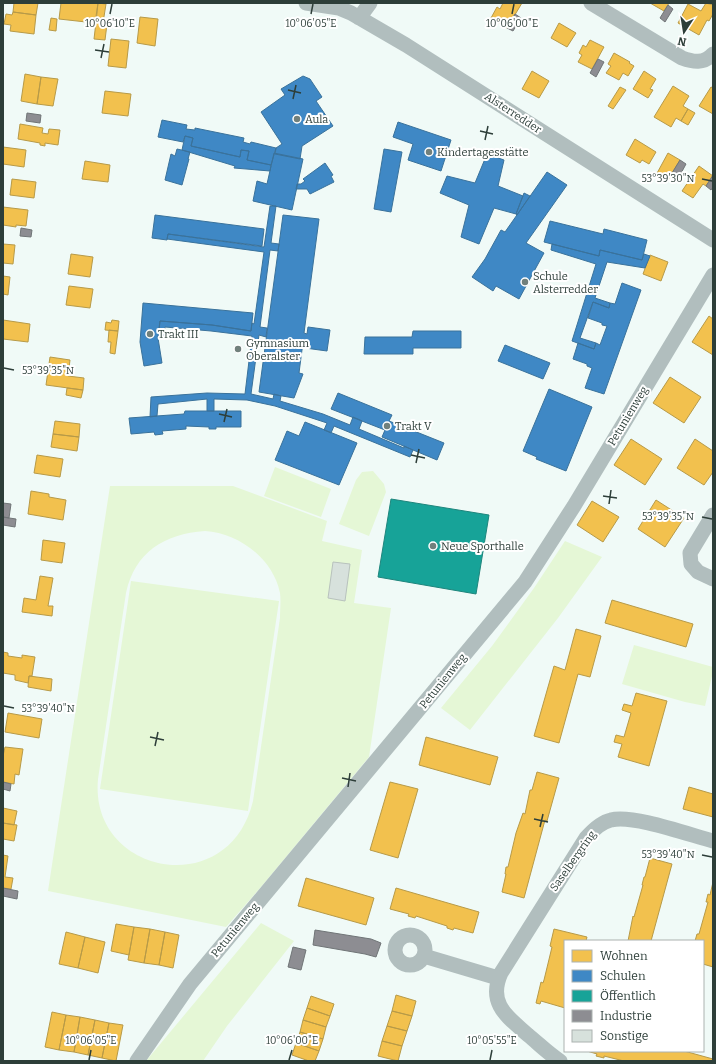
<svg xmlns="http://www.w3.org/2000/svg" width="716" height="1064" font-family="Bitter,serif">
<rect width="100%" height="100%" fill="#f0faf7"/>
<path fill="#e5f7d6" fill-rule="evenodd" d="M 275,467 L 331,489 L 321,517 L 264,496 Z
M 373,471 L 384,484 L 386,492 L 369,536 L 339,524 L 356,480 L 362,472 Z
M 110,486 L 233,486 L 327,521 L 322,541 L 362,550 L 354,603 L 391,608 L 369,757 L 261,887 L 226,927 L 48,891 ZM 205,531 C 238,533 273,558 280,593 C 281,601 280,609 280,618 L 253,801 C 229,902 89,875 98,779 L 126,593 C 135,552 164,534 205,531 Z
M 565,541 L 602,557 L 558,618 L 470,730 L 441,708 L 492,646 L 534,588 Z
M 131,581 L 279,601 L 248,811 L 100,789 Z
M 634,645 L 713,667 L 713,672 L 705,706 L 685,702 L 622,684 Z
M 261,923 L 294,941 L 227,1026 L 203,1061 L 146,1061 Z"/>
<path fill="#f2c14e" stroke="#b79a48" d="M 14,3 L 38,3 L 36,15 L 13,12 Z
M 61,3 L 98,3 L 95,23 L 59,19 Z
M 98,3 L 106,4 L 103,23 L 96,22 Z
M 503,3 L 522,3 L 507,28 L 491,18 L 497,7 L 500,9 Z
M 650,3 L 669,3 L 664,11 Z
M 706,3 L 713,5 L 713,14 L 709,21 L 707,20 L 699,35 L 678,23 L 688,4 L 701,11 Z
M 13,12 L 36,15 L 34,34 L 10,31 L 11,25 L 4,24 L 6,14 L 12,15 Z
M 140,17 L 158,19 L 155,46 L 137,43 Z
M 51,18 L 57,19 L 56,31 L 49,30 Z
M 96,22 L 107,24 L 105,40 L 94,39 Z
M 559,23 L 576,33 L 567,47 L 551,38 Z
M 111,39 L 129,41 L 126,68 L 108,66 Z
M 590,40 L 604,47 L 592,69 L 578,62 L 582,55 L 579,53 L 583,45 L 586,47 Z
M 614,53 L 630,62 L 629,63 L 634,66 L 628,76 L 623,73 L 619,80 L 606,73 L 611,66 L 608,64 Z
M 532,71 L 549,81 L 539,98 L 522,89 Z
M 644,71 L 656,79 L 650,89 L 653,90 L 648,98 L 633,89 Z
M 25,74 L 41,77 L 37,104 L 21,101 Z
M 41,77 L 58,79 L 53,106 L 37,104 Z
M 673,86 L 689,96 L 683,106 L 688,109 L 681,121 L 676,118 L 671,127 L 654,117 Z
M 620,87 L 626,90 L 613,109 L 608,106 Z
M 711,87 L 713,88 L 713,114 L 699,106 Z
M 105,91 L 131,94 L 128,116 L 102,113 Z
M 688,109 L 695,113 L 688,125 L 681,121 Z
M 20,124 L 43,128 L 42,133 L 48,134 L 49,129 L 60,130 L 58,145 L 45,143 L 45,146 L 40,145 L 40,143 L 18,139 Z
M 635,139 L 656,152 L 649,164 L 642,160 L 640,163 L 626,155 Z
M 3,147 L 26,150 L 24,167 L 3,164 Z
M 668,153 L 680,160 L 667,182 L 656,175 Z
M 85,161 L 110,165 L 108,182 L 82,179 Z
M 699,166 L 713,176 L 706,186 L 703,184 L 693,198 L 682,191 Z
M 12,179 L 36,182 L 34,198 L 10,195 Z
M 3,207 L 28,210 L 26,226 L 16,225 L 16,227 L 3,225 Z
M 3,244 L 15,245 L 13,264 L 3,263 Z
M 71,254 L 93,257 L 90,277 L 68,274 Z
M 650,255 L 668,262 L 661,281 L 643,274 Z
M 3,276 L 10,277 L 8,295 L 3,294 Z
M 69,286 L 93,289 L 90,308 L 66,305 Z
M 709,316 L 713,319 L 713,355 L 692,342 Z
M 3,320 L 30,324 L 28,342 L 3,339 Z
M 112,320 L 119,321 L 118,331 L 105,330 L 106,322 L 111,323 Z
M 109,330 L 118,331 L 115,354 L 110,353 L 111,342 L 108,342 Z
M 50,357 L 70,360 L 68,376 L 84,378 L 83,390 L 46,385 Z
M 670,377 L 701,397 L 684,423 L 653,403 Z
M 67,388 L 83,390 L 81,398 L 66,395 Z
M 55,421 L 80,424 L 79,437 L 53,434 Z
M 53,434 L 79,437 L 77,451 L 51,447 Z
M 631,439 L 662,459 L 645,485 L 614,465 Z
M 695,439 L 713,451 L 713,472 L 704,485 L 677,468 Z
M 37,455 L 63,459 L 60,477 L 34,473 Z
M 31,491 L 49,494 L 49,497 L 66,500 L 63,520 L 28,514 Z
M 656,500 L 684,518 L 665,547 L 638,529 Z
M 592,501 L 619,517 L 603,542 L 577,525 Z
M 43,540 L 65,543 L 62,563 L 41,560 Z
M 40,576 L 53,578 L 48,606 L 53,606 L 52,616 L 22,612 L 24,598 L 36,600 Z
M 612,600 L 693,624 L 686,647 L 605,623 Z
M 576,629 L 601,636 L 590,677 L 578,674 L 559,743 L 534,736 L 554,666 L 565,670 Z
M 3,652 L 8,653 L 8,656 L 22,658 L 22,655 L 35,657 L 32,676 L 29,676 L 28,683 L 15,680 L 15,675 L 3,673 Z
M 29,676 L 52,679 L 51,691 L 28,687 Z
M 636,693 L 667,701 L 649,766 L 618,757 L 622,744 L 614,742 L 616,735 L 624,737 L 631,713 L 622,710 L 624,704 L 632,706 Z
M 8,713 L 42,719 L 39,738 L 5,732 Z
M 426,737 L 498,757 L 490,785 L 419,765 Z
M 5,747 L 23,749 L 19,775 L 15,774 L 14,784 L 3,782 L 3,756 Z
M 537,772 L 559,778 L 547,821 L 545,820 L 524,898 L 502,892 L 506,874 L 505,874 L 506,867 L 508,867 L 516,833 L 523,813 L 525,814 L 530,790 L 532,790 Z
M 390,782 L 418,789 L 398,858 L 370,850 Z
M 689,787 L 713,794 L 713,817 L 683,809 Z
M 3,808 L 17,811 L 14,825 L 3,823 Z
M 3,823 L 17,825 L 14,841 L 3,839 Z
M 3,855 L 8,856 L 5,877 L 13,878 L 11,889 L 3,888 Z
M 650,858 L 672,864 L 651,941 L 628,941 L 633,916 L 634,917 L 643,885 L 642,885 L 644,877 L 645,877 Z
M 306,878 L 374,898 L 366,925 L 298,906 Z
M 713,882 L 713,967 L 703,964 L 703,941 L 695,941 L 697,934 L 699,934 L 708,902 L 706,902 L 708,894 L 710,895 Z
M 396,888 L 479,912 L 473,933 L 454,928 L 453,930 L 447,928 L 447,926 L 416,916 L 415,918 L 408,916 L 409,914 L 390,909 Z
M 116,924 L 134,927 L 129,955 L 111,951 Z
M 134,927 L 150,929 L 144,963 L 128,960 Z
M 150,929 L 165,932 L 159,965 L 144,963 Z
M 554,929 L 587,937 L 586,941 L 565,941 L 565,1008 L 541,1001 L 540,1004 L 536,1003 L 541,982 L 543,983 L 544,980 L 552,947 L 550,946 Z
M 66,932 L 85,937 L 78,968 L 59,964 Z
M 165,932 L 179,935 L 173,968 L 159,965 Z
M 85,937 L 105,942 L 98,973 L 78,968 Z
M 396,995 L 416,1001 L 412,1016 L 392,1011 Z
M 311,996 L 334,1004 L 330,1016 L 307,1008 Z
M 307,1008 L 330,1016 L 326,1027 L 303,1020 Z
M 392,1011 L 412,1016 L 407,1031 L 387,1026 Z
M 52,1012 L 66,1015 L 59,1050 L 45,1047 Z
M 66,1015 L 80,1017 L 74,1052 L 59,1050 Z
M 80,1017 L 95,1020 L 88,1055 L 74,1052 Z
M 95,1020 L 109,1023 L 102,1058 L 88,1055 Z
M 303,1020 L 326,1027 L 323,1039 L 300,1032 Z
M 109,1023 L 123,1025 L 116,1061 L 102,1058 Z
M 387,1026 L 407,1031 L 402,1046 L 382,1041 Z
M 300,1032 L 323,1039 L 319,1051 L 296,1043 Z
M 382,1041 L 402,1046 L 398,1061 L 378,1056 Z
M 296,1043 L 319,1051 L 315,1061 L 309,1061 L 292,1055 Z
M 587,1051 L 684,1051 L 713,1059 L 713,1061 L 624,1061 L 604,1056 L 604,1058 L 596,1056 L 597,1054 Z"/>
<path fill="#3f88c5" stroke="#3a729b" d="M 303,76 L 310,79 L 322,97 L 316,101 L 333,126 L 302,146 L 300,159 L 275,154 L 276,148 L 282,144 L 261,112 L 285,95 L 281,89 Z
M 162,120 L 187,125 L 186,129 L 195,130 L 195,128 L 244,138 L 243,142 L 250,144 L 251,142 L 276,148 L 271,165 L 247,160 L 249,151 L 241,150 L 240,157 L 191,146 L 193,138 L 185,136 L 183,142 L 158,137 Z
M 398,122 L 451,140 L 441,171 L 408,160 L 413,144 L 393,137 Z
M 185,136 L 193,138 L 191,146 L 240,157 L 241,150 L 249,151 L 247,160 L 271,165 L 270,171 L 234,168 L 235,166 L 182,150 Z
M 177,149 L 190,152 L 188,159 L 189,159 L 182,185 L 165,180 L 171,154 L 175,156 Z
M 384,149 L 402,152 L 391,212 L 374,209 Z
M 274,153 L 303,159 L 292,210 L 253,201 L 257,181 L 267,184 Z
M 487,154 L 504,160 L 498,186 L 523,196 L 516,214 L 494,208 L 479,244 L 461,237 L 469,205 L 440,193 L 447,176 L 475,183 Z
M 325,163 L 333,175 L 331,176 L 334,182 L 310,194 L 307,189 L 296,189 L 297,184 L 301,184 L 305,181 L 303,179 Z
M 547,172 L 567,185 L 526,243 L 544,253 L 519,299 L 496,286 L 493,291 L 472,277 L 485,259 L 501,230 L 505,232 Z
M 524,193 L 530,196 L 517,215 L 516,214 Z
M 270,206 L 276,206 L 271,243 L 279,244 L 278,251 L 270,250 L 260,327 L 267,328 L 266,337 L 259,335 L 251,394 L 273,399 L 274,394 L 281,396 L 280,401 L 323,414 L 350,425 L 353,417 L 358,419 L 362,421 L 359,429 L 404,448 L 404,446 L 413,450 L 410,457 L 334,426 L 331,433 L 324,430 L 327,423 L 321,421 L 275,406 L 247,400 L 214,399 L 214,411 L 207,411 L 207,399 L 158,404 L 157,416 L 150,417 L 151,397 L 207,393 L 245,394 L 252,336 L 211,331 L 165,327 L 164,336 L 158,338 L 160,321 L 212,325 L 251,331 L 252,323 L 254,324 L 264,252 L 167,239 L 168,234 L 264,247 Z
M 155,215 L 264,229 L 262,246 L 168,234 L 167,240 L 152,238 Z
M 283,215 L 319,219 L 304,333 L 307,334 L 308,327 L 330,330 L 327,351 L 305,348 L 306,342 L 303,342 L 299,373 L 303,374 L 294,398 L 259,392 Z
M 550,221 L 603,234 L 604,229 L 647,240 L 642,260 L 600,250 L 599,256 L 544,242 Z
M 552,244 L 599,256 L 600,250 L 642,260 L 644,254 L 650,256 L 645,268 L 607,262 L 595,298 L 610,303 L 609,308 L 593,302 L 580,338 L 596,343 L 594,349 L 572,341 L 596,264 L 551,250 Z
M 622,283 L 641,290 L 604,394 L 585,388 L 592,368 L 587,366 L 587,364 L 573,359 L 578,343 L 594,349 L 596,343 L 600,345 L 607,326 L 602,325 L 602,323 L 588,318 L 593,302 L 609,308 L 610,303 L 615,304 Z
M 143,303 L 253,313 L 251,331 L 212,325 L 160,321 L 158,338 L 162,363 L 144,366 L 140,342 Z
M 413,331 L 461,331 L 461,348 L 413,348 L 413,354 L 364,354 L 365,337 L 412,337 Z
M 505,345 L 550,363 L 543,379 L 498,361 Z
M 549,389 L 592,407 L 566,471 L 536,459 L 537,457 L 523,451 Z
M 338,393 L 392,415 L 389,421 L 444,443 L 437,460 L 382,437 L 385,430 L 331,409 Z
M 185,411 L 241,411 L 241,427 L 216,427 L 216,429 L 209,429 L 209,427 L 186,426 L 186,429 L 162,431 L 163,434 L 155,435 L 154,432 L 131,434 L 129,418 L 184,414 Z
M 305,422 L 357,443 L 339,485 L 275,460 L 287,431 L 299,436 Z"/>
<path fill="#17a398" stroke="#1e857c" d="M 391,499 L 489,515 L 476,594 L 378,577 Z"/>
<path fill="#8d8d92" stroke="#707577" d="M 668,5 L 673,9 L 665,22 L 660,18 Z
M 515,14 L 521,18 L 513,31 L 507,28 Z
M 598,59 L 604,62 L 596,77 L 590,73 Z
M 27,113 L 41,115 L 40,123 L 26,121 Z
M 680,160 L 686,164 L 679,177 L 672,173 Z
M 713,175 L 713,187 L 711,190 L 706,186 Z
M 21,228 L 32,230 L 31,237 L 20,236 Z
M 3,503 L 11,504 L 9,518 L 3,517 Z
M 3,517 L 16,519 L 15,527 L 3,525 Z
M 3,782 L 11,784 L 10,791 L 3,789 Z
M 3,888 L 18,891 L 17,899 L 3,896 Z
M 315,930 L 371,939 L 381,943 L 376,957 L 365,954 L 313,945 Z
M 293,947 L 306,950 L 301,970 L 288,967 Z"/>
<path fill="#d7e1dc" stroke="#b8c2bd" d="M 333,562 L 350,564 L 345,601 L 328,598 Z"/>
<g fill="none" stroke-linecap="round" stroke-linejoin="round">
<path stroke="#b1bebe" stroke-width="15" d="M 306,3 L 339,8 L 351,13 L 406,45 L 713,240
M 591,3 L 682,58 C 693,62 704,64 713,54
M 359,18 L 370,3
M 713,515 L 690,553 L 691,564 L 698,572 L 713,579
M395 950a15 15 0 1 1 30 0a15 15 0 1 1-30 0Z
M 424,956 L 498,978
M 137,1061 L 190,984 L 525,582 L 574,506 L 713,275
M 560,1061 C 549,1054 539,1044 528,1035 C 508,1017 487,1004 501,973 L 586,838 C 593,830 601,822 611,820 C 632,814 690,835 713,841"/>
</g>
<path fill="none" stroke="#2d3e39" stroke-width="1.5" d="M 110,14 L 112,4M 311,14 L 313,4M 512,14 L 514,4M 95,50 L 109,52M 101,58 L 104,44M 288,90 L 301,93M 293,99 L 296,85M 480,131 L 493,134M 485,140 L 488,126M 702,179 L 712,181M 4,368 L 14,370M 219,414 L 232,417M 224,422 L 227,409M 411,455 L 425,458M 416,463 L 419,449M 603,496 L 617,498M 609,504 L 611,490M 702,517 L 712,519M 4,706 L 14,708M 150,737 L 164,740M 155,746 L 158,732M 342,778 L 356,781M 348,787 L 350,773M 534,819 L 548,822M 540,827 L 543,814M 702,855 L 712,857M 89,1060 L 91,1050M 289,1060 L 292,1050M 490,1060 L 492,1050"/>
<g fill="#71807c" stroke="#fff" stroke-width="1.5">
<circle cx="297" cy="119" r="4"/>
<circle cx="429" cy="152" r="4"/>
<circle cx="525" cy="282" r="4"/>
<circle cx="150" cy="334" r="4"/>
<circle cx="238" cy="349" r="4"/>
<circle cx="387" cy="426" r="4"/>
<circle cx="433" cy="546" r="4"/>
</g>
<g text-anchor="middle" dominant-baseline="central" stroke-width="4" stroke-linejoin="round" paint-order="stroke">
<g font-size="11" fill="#2d3e39" stroke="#fff">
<text transform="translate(513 113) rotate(33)">Alsterredder</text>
<text transform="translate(628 416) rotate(-59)">Petunienweg</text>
<text transform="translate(443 681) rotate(-51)">Petunienweg</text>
<text transform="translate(573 861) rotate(-55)">Saselbergring</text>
<text transform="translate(235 930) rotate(-50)">Petunienweg</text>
</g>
<g font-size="11" fill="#2d3e39" stroke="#fff" text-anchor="start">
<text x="305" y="119">Aula</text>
<text x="437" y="152">Kindertagesstätte</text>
<text x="533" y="276">Schule<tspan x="533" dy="13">Alsterredder</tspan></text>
<text x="158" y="334">Trakt III</text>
<text x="246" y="343">Gymnasium<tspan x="246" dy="13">Oberalster</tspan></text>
<text x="395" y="426">Trakt V</text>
<text x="441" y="546">Neue Sporthalle</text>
</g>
</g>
<g font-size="10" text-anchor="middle" fill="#2d3e39" stroke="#fff" stroke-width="4" stroke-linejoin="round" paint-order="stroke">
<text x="110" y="27">10°06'10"E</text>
<text x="311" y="27">10°06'05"E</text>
<text x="512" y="27">10°06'00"E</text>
<text x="668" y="182">53°39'30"N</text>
<text x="48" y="374">53°39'35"N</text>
<text x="668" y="520">53°39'35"N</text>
<text x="48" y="712">53°39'40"N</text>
<text x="668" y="858">53°39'40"N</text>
<text x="91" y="1044">10°06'05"E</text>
<text x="292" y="1044">10°06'00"E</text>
<text x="492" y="1044">10°05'55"E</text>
</g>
<rect width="716" height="1064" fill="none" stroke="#2d3e39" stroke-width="8"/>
<rect x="564" y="940" width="140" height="112" fill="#ffffff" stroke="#abb2b0"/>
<rect x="572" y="950" width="20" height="12" fill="#f2c14e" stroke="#abb2b0"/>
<text x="600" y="960" font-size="12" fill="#2d3e39">Wohnen</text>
<rect x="572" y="970" width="20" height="12" fill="#3f88c5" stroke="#abb2b0"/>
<text x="600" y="980" font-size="12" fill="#2d3e39">Schulen</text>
<rect x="572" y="990" width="20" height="12" fill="#17a398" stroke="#abb2b0"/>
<text x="600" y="1000" font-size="12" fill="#2d3e39">Öffentlich</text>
<rect x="572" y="1010" width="20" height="12" fill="#8d8d92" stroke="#abb2b0"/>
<text x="600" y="1020" font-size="12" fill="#2d3e39">Industrie</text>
<rect x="572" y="1030" width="20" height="12" fill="#d7e1dc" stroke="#abb2b0"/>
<text x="600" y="1040" font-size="12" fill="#2d3e39">Sonstige</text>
<g transform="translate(684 32) rotate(192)" stroke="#ffffff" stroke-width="3" paint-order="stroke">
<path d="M0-3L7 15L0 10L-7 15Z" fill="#2d3e39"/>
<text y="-6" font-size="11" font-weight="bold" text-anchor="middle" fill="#2d3e39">N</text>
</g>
</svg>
